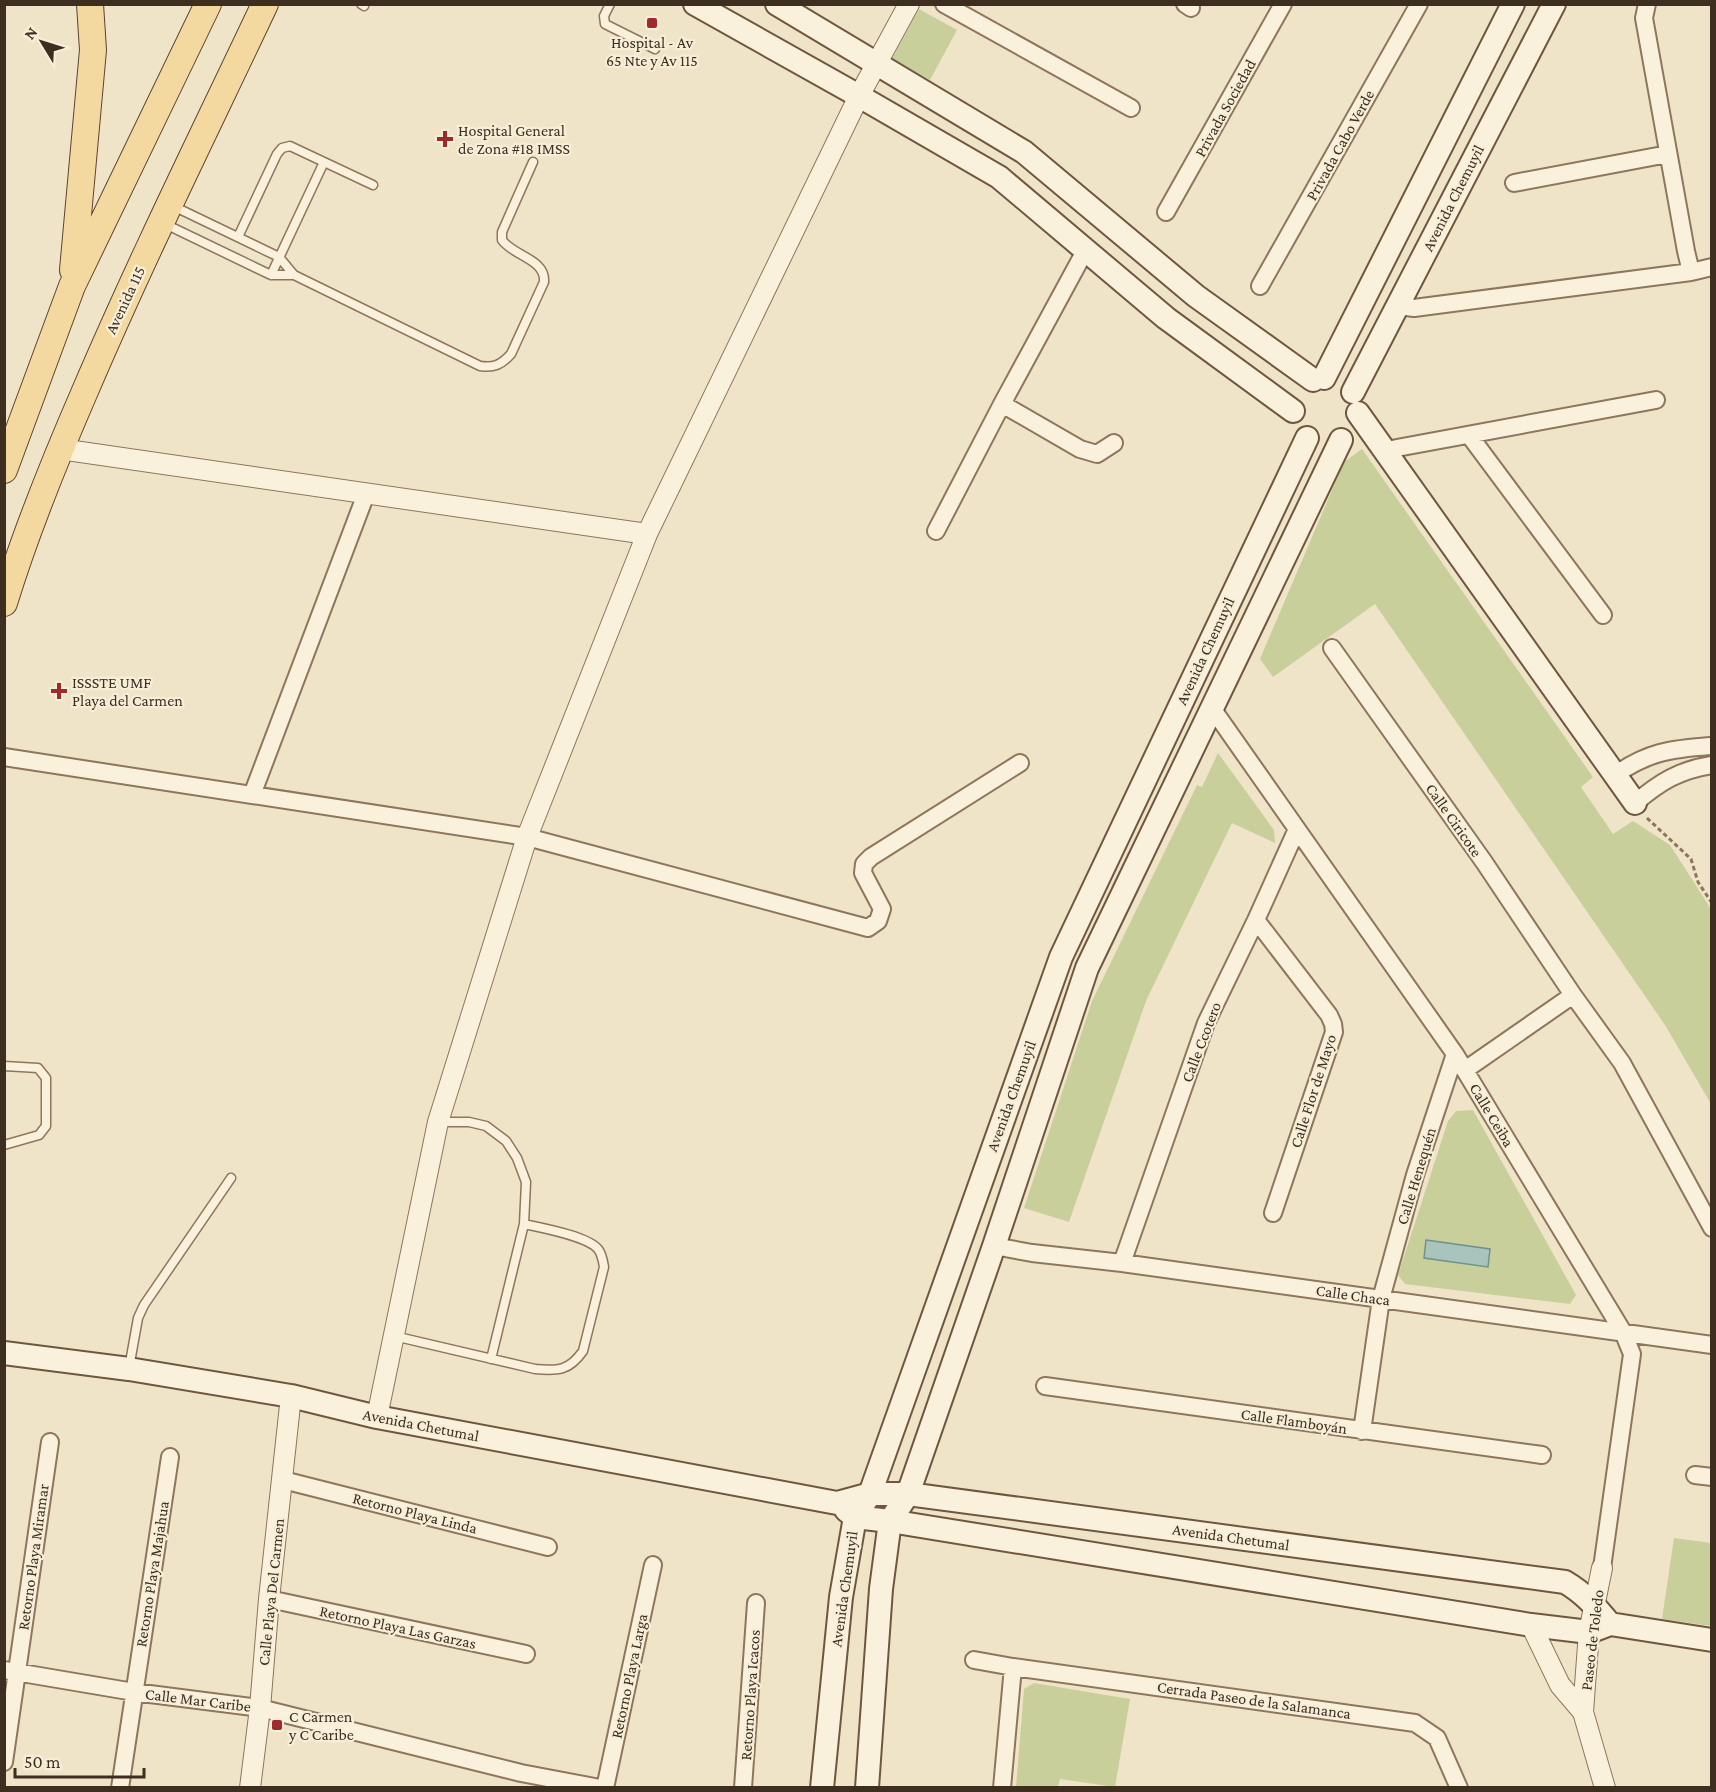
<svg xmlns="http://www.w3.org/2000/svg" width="1716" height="1792" font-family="'Crimson Pro',serif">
<rect width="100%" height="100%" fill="#f0e4c8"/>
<path fill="#c9cf9b" d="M 919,9 L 957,30 L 930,80 L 892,59 Z
M 1362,449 L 1593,777 L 1581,787 L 1613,834 L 1633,821 L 1670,845 L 1711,909 L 1711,1104 L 1665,1025 L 1375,604 L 1273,677 L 1260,659 L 1344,462 Z
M 1218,753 L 1274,830 L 1275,843 L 1232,823 L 1146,1001 L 1069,1222 L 1024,1208 L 1092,1001 L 1197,785 L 1202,787 Z
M 1473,1110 L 1576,1295 L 1570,1304 L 1405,1284 L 1398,1275 L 1448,1121 L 1456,1111 Z
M 1674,1538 L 1711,1543 L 1711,1626 L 1662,1619 Z
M 1034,1683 L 1130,1699 L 1115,1787 L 1060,1779 L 1058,1787 L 1016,1787 L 1024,1689 Z"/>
<path fill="#a9c4bc" stroke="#6f938a" stroke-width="1.5" d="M 1426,1240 L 1490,1249 L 1488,1267 L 1424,1258 Z"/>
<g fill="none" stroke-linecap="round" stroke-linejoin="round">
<defs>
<path id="service" d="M 361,4 L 364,6
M 610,4 L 604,16 L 605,24 L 655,49
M 163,223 L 271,275 L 294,275 L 279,257 L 173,206
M 238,237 L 277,154 L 282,148 L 290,146 L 373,185
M 271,275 L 324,162
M 294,275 L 480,366 C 494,368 501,365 511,354 L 544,282 C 546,259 513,256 502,240 L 502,232 L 533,162
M 4,1066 L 38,1068 L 46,1078 L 46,1126 L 39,1135 L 4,1145
M 439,1122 L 469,1122 L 486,1126 L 506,1141 L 517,1158 L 526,1182 L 524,1224 L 491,1359
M 394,1336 L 535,1369 C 558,1371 569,1371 583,1351 L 604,1267 C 603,1261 602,1254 598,1249 C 587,1236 542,1228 524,1224
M 129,1368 L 138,1318 L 144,1305 L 231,1178"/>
<path id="minor" d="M 944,4 L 1131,108
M 1185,4 L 1191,8
M 1647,4 L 1644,18 L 1686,251 L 1691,272 L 1712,267
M 1514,183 L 1668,154
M 1166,212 L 1283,4
M 1260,286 L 1419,4
M 1397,306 L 1414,308 L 1691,272
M 1002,404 L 1080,449 L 1097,454 L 1114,443
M 1469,435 L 1603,615
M 1386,450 L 1656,400
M 936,531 L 1002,404 L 1085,251
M 1332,648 L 1484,862 L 1573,995 L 1465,1070
M 1212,708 L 1455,1054 L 1623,1332 L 1632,1354 L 1602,1568
M 4,757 L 527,837 L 868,928 L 878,921 L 882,909 L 863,873 L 864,864 L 871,857 L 1020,763
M 1615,775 C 1648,752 1670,749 1710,746
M 252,795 L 366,494
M 1635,803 C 1660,782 1679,770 1712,765
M 1256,920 L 1329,1015 L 1333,1024 L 1334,1032 L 1273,1213
M 1573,995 L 1622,1063 L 1712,1228
M 994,1246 L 1032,1253 L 1122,1263 L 1712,1345
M 1122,1263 L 1206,1023 L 1256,920 L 1297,829
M 1045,1386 L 1542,1455
M 1362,1431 L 1381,1299 L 1415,1175 L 1455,1054
M 1695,1475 L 1712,1477
M 283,1480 L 548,1547
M 269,1599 L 526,1654
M 974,1660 L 1013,1667 L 1415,1723 L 1437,1738 L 1459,1788
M 4,1670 L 134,1692 L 260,1708 L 521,1773 L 600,1788
M 4,1762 L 50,1442
M 120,1788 L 170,1457
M 605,1788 L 653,1565
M 743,1788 L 756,1603
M 1002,1788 L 1013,1667"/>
<path id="tertiary" d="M 60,449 L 647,534
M 377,1417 L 438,1122 L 527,837 L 647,534 L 859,96 L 909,4
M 1602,1568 L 1589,1632 L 1583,1712 L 1605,1788
M 1531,1625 L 1560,1685 L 1583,1712
M 250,1788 L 260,1708 L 269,1599 L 291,1396"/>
<path id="secondary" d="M 695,4 L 859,96 L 999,177 L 1166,318 L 1293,411
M 777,4 L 1024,152 L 1196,296 L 1313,380
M 1324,378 L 1513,4
M 1353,392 L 1554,4
M 1358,413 L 1635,803
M 4,1353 L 129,1369 L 291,1396 L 377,1417 L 837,1503 L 870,1494 L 908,1494 L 1565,1582 C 1584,1593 1596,1607 1610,1624
M 846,1510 L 855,1517 L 890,1521 L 1531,1625 L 1589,1632 L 1610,1624 L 1712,1640
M 822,1788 L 841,1597 L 855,1517 L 870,1494 L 1061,957 L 1307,438
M 867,1788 L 881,1589 L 890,1521 L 908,1494 L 994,1246 L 1087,968 L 1341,440"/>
<path id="primary" d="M 73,270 L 93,50 L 90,4
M 4,470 L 72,286 L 208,4
M 4,603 C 26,531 55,460 85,391 C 141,260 204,133 265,4"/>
</defs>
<use href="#service" stroke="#8d765c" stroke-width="11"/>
<use href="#minor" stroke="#8d765c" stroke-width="20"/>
<use href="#tertiary" stroke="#8d765c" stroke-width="22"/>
<use href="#secondary" stroke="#6f573f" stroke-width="26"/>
<use href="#primary" stroke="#5b4430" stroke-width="28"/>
<path stroke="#8d765c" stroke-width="3" stroke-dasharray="4.5 3" stroke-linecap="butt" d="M 1647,818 L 1691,859 L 1698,882 L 1712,903"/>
<use href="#service" stroke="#faf1dc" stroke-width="8"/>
<use href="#minor" stroke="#faf1dc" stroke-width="16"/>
<use href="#tertiary" stroke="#faf1dc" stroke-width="20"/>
<use href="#secondary" stroke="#faf1dc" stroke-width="22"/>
<use href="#primary" stroke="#f3d9a0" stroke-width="26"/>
</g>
<g fill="#9e2a2b" stroke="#f7eed8" stroke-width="2">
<rect x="646" y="17" width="12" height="12" rx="3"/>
<path d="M442 130h6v6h6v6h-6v6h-6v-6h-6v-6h6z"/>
<path d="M56 682h6v6h6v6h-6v6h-6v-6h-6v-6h6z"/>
<rect x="271" y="1719" width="12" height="12" rx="3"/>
</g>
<g text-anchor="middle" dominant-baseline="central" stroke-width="4.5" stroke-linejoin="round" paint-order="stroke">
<g font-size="16" fill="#3d2e20" stroke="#f7eed8" text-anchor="start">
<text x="652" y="42" text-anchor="middle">Hospital - Av<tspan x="652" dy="18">65 Nte y Av 115</tspan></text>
<text x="458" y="130">Hospital General<tspan x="458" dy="18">de Zona #18 IMSS</tspan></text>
<text x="72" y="682">ISSSTE UMF<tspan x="72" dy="18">Playa del Carmen</tspan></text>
<text x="289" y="1716">C Carmen<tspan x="289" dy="18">y C Caribe</tspan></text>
</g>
<g font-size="16" fill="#3d2e20" stroke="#f7eed8">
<text transform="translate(1225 108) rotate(-61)">Privada Sociedad</text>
<text transform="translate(1340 145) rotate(-61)">Privada Cabo Verde</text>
<text transform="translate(1453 198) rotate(-63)">Avenida Chemuyil</text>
<text transform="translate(125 300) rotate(-65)">Avenida 115</text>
<text transform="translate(1205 651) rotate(-65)">Avenida Chemuyil</text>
<text transform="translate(1454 820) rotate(55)">Calle Ciricote</text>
<text transform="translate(1201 1042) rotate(-69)">Calle Ccotero</text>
<text transform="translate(1313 1091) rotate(-72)">Calle Flor de Mayo</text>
<text transform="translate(1011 1096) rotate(-70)">Avenida Chemuyil</text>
<text transform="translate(1492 1115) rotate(59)">Calle Ceiba</text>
<text transform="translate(1416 1176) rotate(-73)">Calle Henequén</text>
<text transform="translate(1353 1295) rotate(8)">Calle Chaca</text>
<text transform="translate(1294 1421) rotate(8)">Calle Flamboyán</text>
<text transform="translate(421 1425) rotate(11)">Avenida Chetumal</text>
<text transform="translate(415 1513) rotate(14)">Retorno Playa Linda</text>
<text transform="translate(1231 1537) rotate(8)">Avenida Chetumal</text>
<text transform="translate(33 1557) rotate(-82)">Retorno Playa Miramar</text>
<text transform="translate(152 1574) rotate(-81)">Retorno Playa Majahua</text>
<text transform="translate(844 1589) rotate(-82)">Avenida Chemuyil</text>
<text transform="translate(271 1592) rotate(-84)">Calle Playa Del Carmen</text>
<text transform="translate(398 1627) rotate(12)">Retorno Playa Las Garzas</text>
<text transform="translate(1592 1640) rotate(-83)">Paseo de Toledo</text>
<text transform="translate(629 1676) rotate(-78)">Retorno Playa Larga</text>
<text transform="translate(750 1695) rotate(-86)">Retorno Playa Icacos</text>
<text transform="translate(198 1700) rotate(7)">Calle Mar Caribe</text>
<text transform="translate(1254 1700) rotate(8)">Cerrada Paseo de la Salamanca</text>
</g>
</g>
<rect width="1716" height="1792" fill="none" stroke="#3d2e20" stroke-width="12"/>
<g transform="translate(42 42) rotate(308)" stroke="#f7eed8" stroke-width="4.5" paint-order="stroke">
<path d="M0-4.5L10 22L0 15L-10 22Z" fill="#3d2e20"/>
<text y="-9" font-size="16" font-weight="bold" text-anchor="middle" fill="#3d2e20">N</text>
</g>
<path d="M15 1768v9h129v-9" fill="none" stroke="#3d2e20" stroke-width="3"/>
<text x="24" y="1768" font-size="18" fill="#3d2e20" stroke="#f7eed8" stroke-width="4.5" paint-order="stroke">50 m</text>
</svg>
